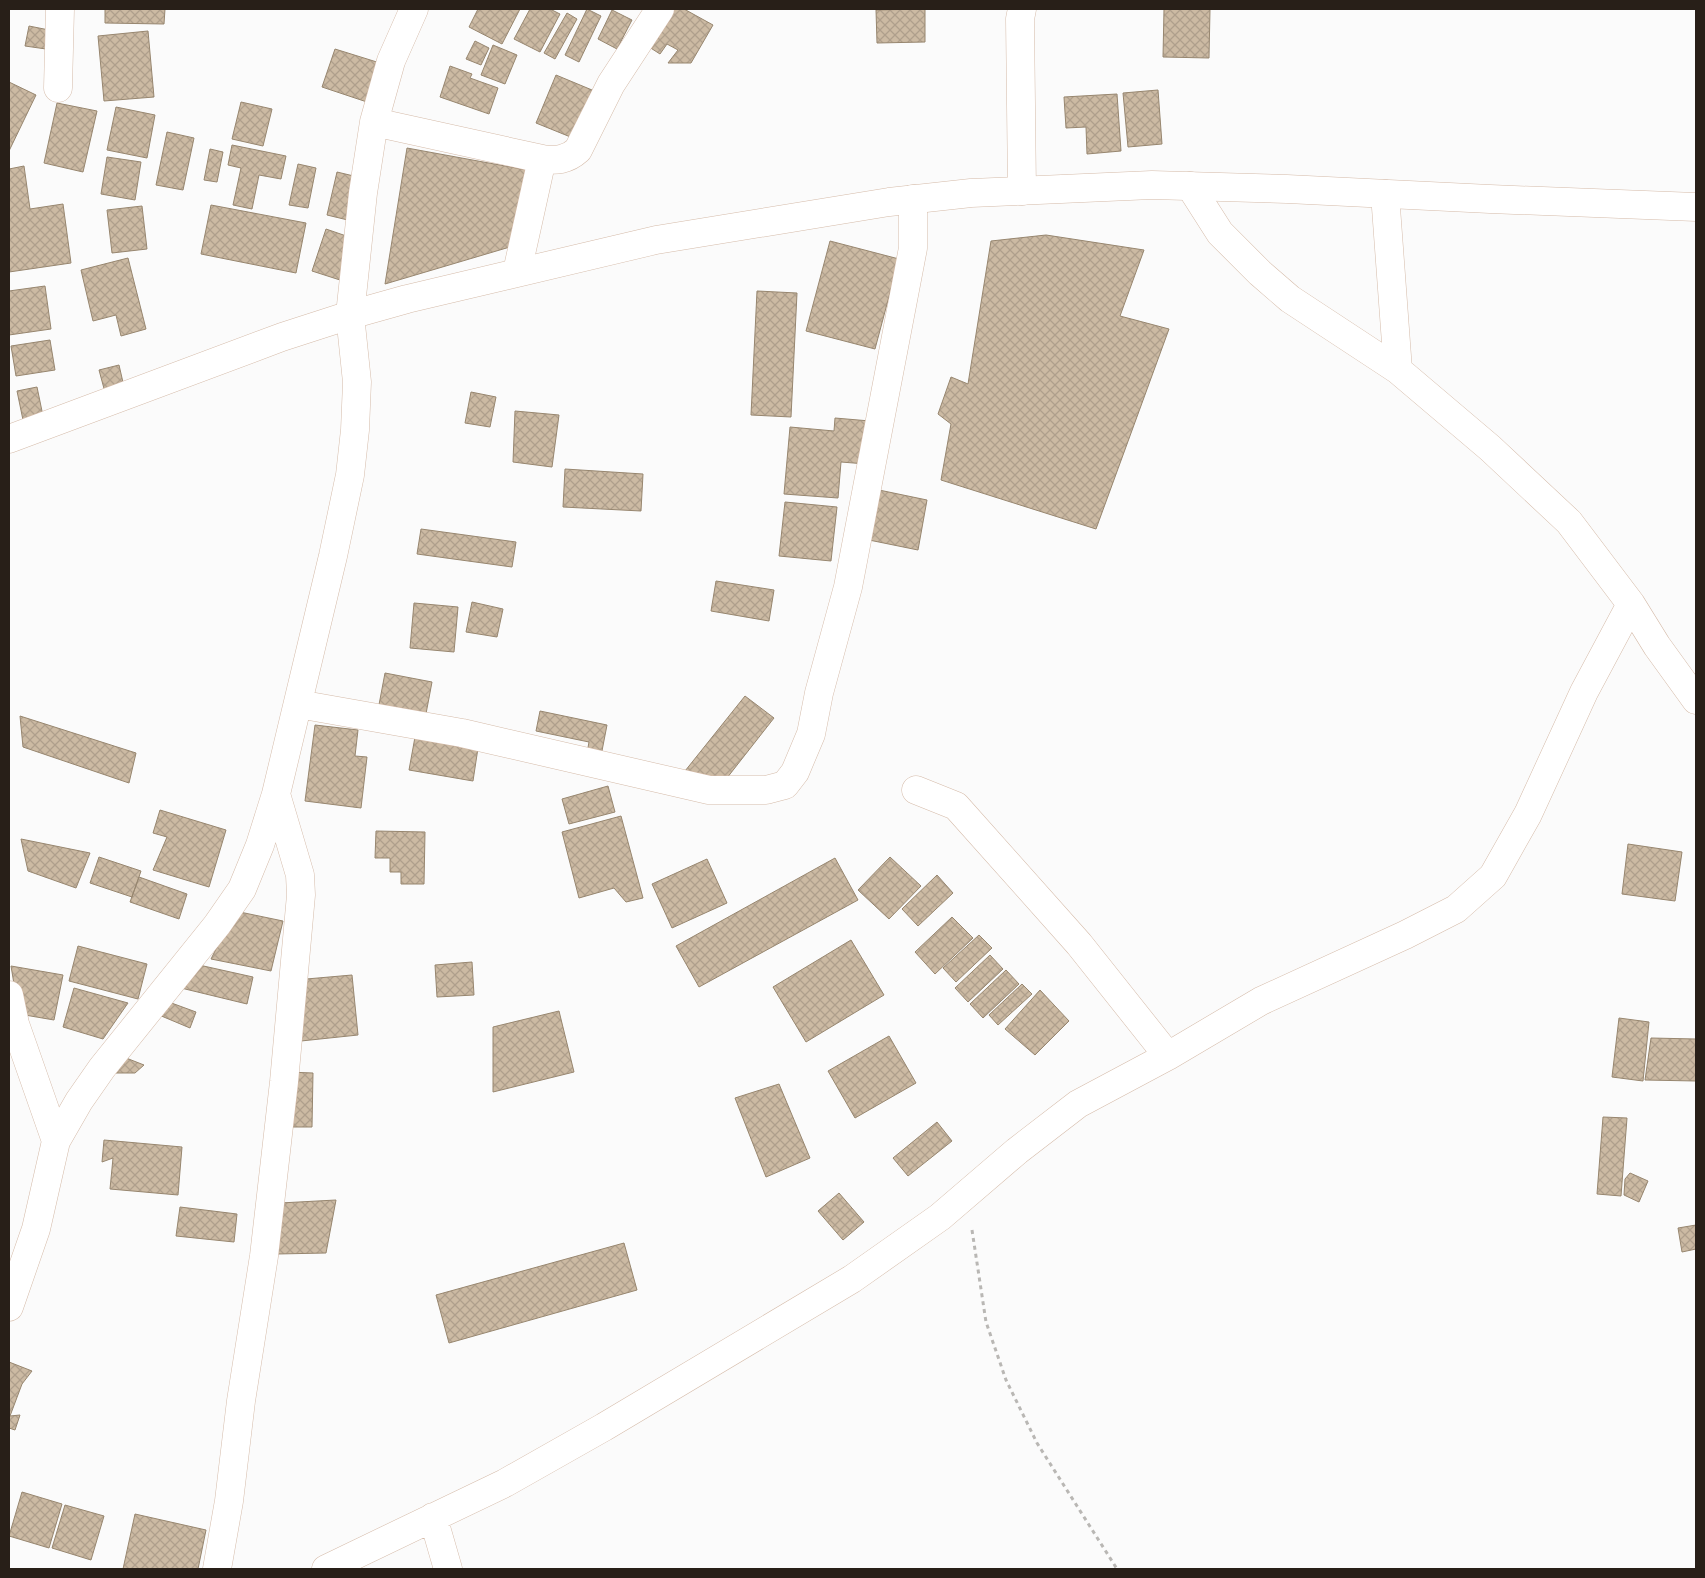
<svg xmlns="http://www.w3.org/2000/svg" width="1705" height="1578" font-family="'Asap Condensed',sans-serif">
<defs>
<pattern id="building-cross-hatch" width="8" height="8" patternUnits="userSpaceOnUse" patternTransform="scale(1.25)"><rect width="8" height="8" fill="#ccbaa3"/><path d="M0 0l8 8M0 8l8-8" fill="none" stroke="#af9f8c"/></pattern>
</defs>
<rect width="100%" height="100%" fill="#fbfbfb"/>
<path fill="url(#building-cross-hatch)" stroke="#97866f" d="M 105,9 L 165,9 L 164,24 L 105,23 Z
M 478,9 L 520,9 L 502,44 L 469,27 Z
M 530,9 L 550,9 L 560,14 L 540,52 L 514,39 Z
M 587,9 L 601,16 L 579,62 L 565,55 Z
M 668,9 L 684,9 L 713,25 L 691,63 L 668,63 L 678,50 L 667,44 L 660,54 L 646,45 Z
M 925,9 L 925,42 L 877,43 L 876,10 Z
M 1164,9 L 1210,9 L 1209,58 L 1163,57 Z
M 612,10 L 632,20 L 617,49 L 598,39 Z
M 567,13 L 577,19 L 555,59 L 544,53 Z
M 29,26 L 49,30 L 46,49 L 25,46 Z
M 148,31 L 154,97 L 104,101 L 98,36 Z
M 475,41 L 489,48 L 481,65 L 466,59 Z
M 493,45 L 517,55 L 505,84 L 481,75 Z
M 335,49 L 380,63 L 367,102 L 322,87 Z
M 450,66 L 472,74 L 470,78 L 498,88 L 489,114 L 440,97 Z
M 556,75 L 592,90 L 573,138 L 536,123 Z
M 9,82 L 36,95 L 9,151 Z
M 1158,90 L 1162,144 L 1128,147 L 1123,93 Z
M 1117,94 L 1121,151 L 1087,154 L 1086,127 L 1066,128 L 1064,97 Z
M 241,102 L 272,109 L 263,146 L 232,139 Z
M 57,103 L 97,111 L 83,172 L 44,163 Z
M 116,107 L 155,115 L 147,158 L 107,150 Z
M 167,132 L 194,138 L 183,190 L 156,185 Z
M 232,145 L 286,156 L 281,179 L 259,175 L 252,209 L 233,205 L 241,168 L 228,165 Z
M 407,148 L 527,170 L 520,244 L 385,284 Z
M 210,149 L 223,152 L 217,182 L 204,180 Z
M 107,157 L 141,162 L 135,200 L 101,194 Z
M 298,164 L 316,168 L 308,208 L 289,205 Z
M 24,166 L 30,209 L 63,204 L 71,263 L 9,272 L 9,169 Z
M 337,172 L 362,178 L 352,221 L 327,215 Z
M 211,205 L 306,223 L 296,273 L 201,254 Z
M 142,206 L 147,249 L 112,253 L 107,210 Z
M 326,229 L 355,239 L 340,280 L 312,271 Z
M 1046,235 L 1144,250 L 1120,316 L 1169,329 L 1096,529 L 941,480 L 951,424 L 938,414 L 951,377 L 968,384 L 991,241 Z
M 830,241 L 899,259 L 875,349 L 806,331 Z
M 128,258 L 146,329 L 121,336 L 116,315 L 93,321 L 81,270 Z
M 45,286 L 51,329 L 9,335 L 9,291 Z
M 757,291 L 797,293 L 791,417 L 751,415 Z
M 50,340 L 55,370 L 16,376 L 11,346 Z
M 119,365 L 125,391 L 106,396 L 99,370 Z
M 37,387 L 43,416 L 23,420 L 17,391 Z
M 471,392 L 496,397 L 490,427 L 465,423 Z
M 515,411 L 559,415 L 552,467 L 513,462 Z
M 835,418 L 870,421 L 866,464 L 841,462 L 838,498 L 784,494 L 790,427 L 834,431 Z
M 565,469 L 643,474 L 641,511 L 563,507 Z
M 879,490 L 927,500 L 918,550 L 869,540 Z
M 785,502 L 837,507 L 831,561 L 779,556 Z
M 421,529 L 516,542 L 512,567 L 417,554 Z
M 716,581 L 774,590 L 769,621 L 711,611 Z
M 472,602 L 503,609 L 497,637 L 466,632 Z
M 414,603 L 458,607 L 454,652 L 410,648 Z
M 385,673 L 432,682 L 425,719 L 378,710 Z
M 745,696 L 774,718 L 723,783 L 685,771 Z
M 540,711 L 607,725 L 601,756 L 587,753 L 589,742 L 536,731 Z
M 20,716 L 136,753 L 129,783 L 23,747 Z
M 315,725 L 358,730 L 355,756 L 367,757 L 361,808 L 305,801 Z
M 415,737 L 478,748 L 473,781 L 409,770 Z
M 608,786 L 615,812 L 569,824 L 562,799 Z
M 160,810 L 226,830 L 209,887 L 153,870 L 167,837 L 153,833 Z
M 621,816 L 643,898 L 626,902 L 614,888 L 579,898 L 562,832 Z
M 376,831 L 425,832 L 424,884 L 401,884 L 401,872 L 390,872 L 390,858 L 375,858 Z
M 21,839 L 90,853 L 76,888 L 28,871 Z
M 1628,844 L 1682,852 L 1675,901 L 1622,894 Z
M 99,857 L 141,871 L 132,897 L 90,883 Z
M 890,857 L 921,886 L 889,919 L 858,890 Z
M 835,858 L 858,900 L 699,987 L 676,946 Z
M 707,859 L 727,903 L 672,928 L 652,884 Z
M 937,875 L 953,893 L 918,926 L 902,909 Z
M 139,877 L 187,894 L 179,919 L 130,902 Z
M 235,911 L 283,921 L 271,971 L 211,959 Z
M 952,917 L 973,938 L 935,974 L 915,952 Z
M 979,935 L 992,948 L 956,982 L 943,968 Z
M 851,940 L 884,995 L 806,1042 L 773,987 Z
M 78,946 L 147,964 L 138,999 L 69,981 Z
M 990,955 L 1003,969 L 968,1002 L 955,988 Z
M 472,962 L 474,995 L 437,997 L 435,965 Z
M 199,965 L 253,977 L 247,1004 L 181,988 Z
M 11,966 L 63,975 L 54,1020 L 19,1014 Z
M 1006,970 L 1019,984 L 983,1018 L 970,1004 Z
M 352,975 L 358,1035 L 301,1041 L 295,980 Z
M 1022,984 L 1032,994 L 998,1025 L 989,1015 Z
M 74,988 L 128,1003 L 103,1039 L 63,1027 Z
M 1040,990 L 1069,1021 L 1035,1055 L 1005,1029 Z
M 166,1001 L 196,1012 L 190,1028 L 159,1015 Z
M 559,1011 L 574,1072 L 493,1092 L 493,1027 Z
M 1619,1018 L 1649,1022 L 1643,1081 L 1612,1077 Z
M 889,1036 L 916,1083 L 855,1118 L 828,1071 Z
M 1651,1038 L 1696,1039 L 1696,1081 L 1645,1080 Z
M 121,1056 L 144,1065 L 135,1073 L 108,1073 Z
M 287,1072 L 313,1073 L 312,1127 L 285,1127 Z
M 779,1084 L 810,1158 L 766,1177 L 735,1098 Z
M 1603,1117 L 1627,1118 L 1621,1196 L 1597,1194 Z
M 937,1122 L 952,1141 L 908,1176 L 893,1158 Z
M 104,1140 L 182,1147 L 178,1195 L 110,1189 L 113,1158 L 102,1162 Z
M 1630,1173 L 1648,1181 L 1639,1202 L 1624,1195 L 1625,1179 Z
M 839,1193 L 864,1222 L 843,1240 L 818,1211 Z
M 336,1200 L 326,1253 L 277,1254 L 280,1203 Z
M 180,1207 L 237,1214 L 234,1242 L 176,1236 Z
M 1696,1225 L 1696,1249 L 1682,1252 L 1678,1228 Z
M 624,1243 L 637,1290 L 449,1343 L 436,1295 Z
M 9,1362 L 32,1371 L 22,1384 L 10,1416 L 20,1415 L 15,1430 L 9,1428 Z
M 22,1492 L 62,1504 L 49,1548 L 9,1536 Z
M 65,1505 L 104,1516 L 91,1560 L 52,1548 Z
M 135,1514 L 206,1530 L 198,1569 L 123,1569 Z"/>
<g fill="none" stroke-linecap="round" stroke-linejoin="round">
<defs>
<path id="street" d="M 58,88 L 60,9
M 374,122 L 542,159
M 1190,186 L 1220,233 L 1260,273 L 1290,299 L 1398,370 L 1490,448 L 1569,522 L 1631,604 L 1657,646 L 1696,700
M 1022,191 L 1020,19 L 1022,9
M 1385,194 L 1398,370
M 517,272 L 542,159 C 556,161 567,160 578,150 L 611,84 L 660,9
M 298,704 L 462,733 L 709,790 L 766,790 L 785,785 L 795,772 L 811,734 L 819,693 L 848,587 L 913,248 L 913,199
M 916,790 L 956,806 L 1079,944 L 1168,1056
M 9,995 L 15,1024 L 56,1141
M 9,1307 L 36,1229 L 56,1141 L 79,1101 L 102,1068 L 217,925 L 242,889 L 260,845 L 276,794
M 433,1517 L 448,1569
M 217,1569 L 229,1501 L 241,1401 L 264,1256 L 284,1082 L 301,895 L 300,875 L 276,794 L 333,556 L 350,475 L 355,430 L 357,382 L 350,315 L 363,193 L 374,122 L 391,61 L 414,9
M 326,1569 L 505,1483 L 604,1427 L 852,1279 L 940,1217 L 1017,1151 L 1078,1104 L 1168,1056 L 1261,1001 L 1405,935 L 1456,909 L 1493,876 L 1528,814 L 1584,692 L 1631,604"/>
<path id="secondary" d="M 9,439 L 282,337 L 350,315 L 407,299 L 656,240 L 889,202 L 971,193 L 1152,185 L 1287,189 L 1490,199 L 1696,207"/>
</defs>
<use href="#street" stroke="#d5bba9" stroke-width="29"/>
<use href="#secondary" stroke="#d5bba9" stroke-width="29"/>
<path stroke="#b9b7b4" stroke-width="3" stroke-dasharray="4 4" stroke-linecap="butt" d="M 972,1230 L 986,1322 L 1006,1380 L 1037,1443 L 1117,1569"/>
<use href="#street" stroke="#fff" stroke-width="28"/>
<use href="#secondary" stroke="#fff" stroke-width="28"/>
</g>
<rect width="1705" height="1578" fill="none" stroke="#281f18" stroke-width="20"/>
</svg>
